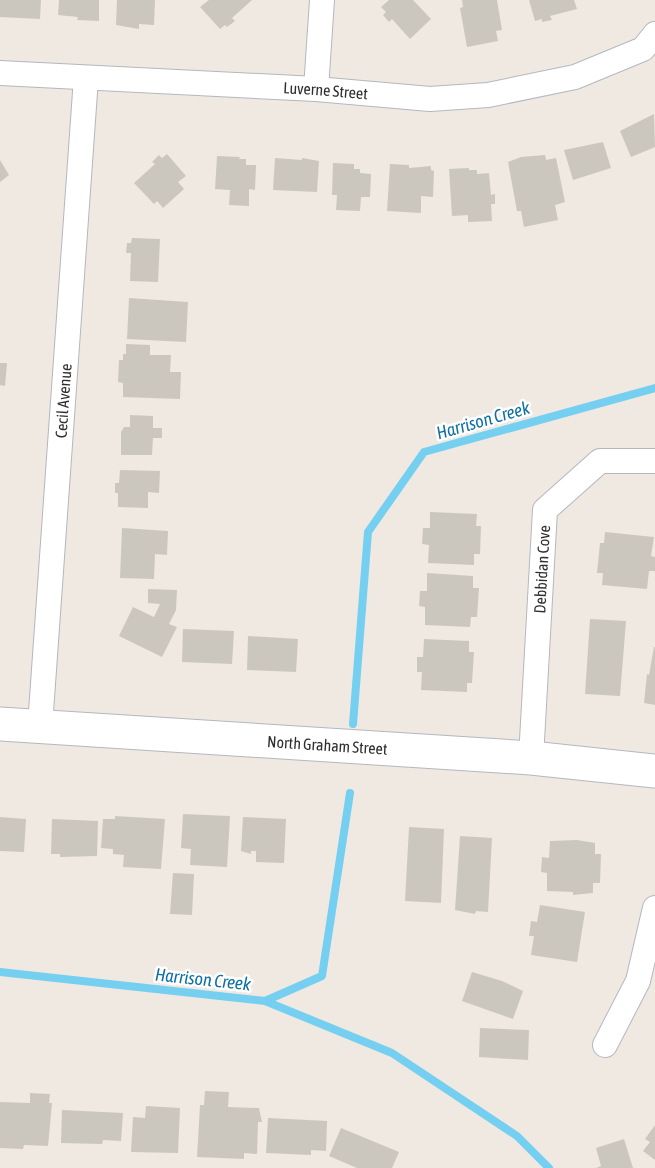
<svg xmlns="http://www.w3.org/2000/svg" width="655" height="1168" font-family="'Asap Condensed',sans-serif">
<rect width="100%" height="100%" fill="#efe9e1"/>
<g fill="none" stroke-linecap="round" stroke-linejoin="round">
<path stroke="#75cff0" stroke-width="8" d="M 353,724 L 368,532 L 424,452 L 655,388
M 0,972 L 265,1001 L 322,976 L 350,793
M 265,1001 L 392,1053 L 517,1136 L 549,1168"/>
</g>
<path fill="#cbc7bf" d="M 0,0 L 41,0 L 40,19 L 0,17 Z
M 59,0 L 99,0 L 99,21 L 77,20 L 78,17 L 58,15 Z
M 117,0 L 155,0 L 154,25 L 139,24 L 139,29 L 116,25 Z
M 209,0 L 252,0 L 232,18 L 235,21 L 227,27 L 225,25 L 220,29 L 200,7 Z
M 389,0 L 413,0 L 431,19 L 410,39 L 392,19 L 389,22 L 383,15 L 386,12 L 381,7 Z
M 462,0 L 497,0 L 502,30 L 496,31 L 498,41 L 467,47 L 460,8 L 463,7 Z
M 529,0 L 574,0 L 577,9 L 550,16 L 552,20 L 542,22 L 542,19 L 535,21 Z
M 654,114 L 655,147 L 631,157 L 620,131 Z
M 603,142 L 611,168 L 573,180 L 564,150 Z
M 167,154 L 186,176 L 178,182 L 184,189 L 163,208 L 157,201 L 154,204 L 134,183 L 155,164 L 152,162 L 159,155 L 162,158 Z
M 545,155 L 546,160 L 556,158 L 565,202 L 555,205 L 558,220 L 524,227 L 521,211 L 517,211 L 508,162 L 521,157 Z
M 217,156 L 240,157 L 239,159 L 246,159 L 246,165 L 256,165 L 255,190 L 249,189 L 249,206 L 229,205 L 230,190 L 215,189 Z
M 275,158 L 302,160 L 302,158 L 319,161 L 317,192 L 273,190 Z
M 0,160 L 9,175 L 0,182 Z
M 333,163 L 354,164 L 354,169 L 360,169 L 360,173 L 371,174 L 370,197 L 361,197 L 360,211 L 336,210 L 337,195 L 332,195 Z
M 390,164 L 409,165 L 409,168 L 431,166 L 431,170 L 434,171 L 433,197 L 421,196 L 421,213 L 387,211 Z
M 469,168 L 469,170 L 477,170 L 477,174 L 489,173 L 491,195 L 495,194 L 495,204 L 491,204 L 492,221 L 468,222 L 468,215 L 452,216 L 449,169 Z
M 132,238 L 160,239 L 158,282 L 130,281 L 131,253 L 126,253 L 127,243 L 131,243 Z
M 129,298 L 188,302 L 186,342 L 127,339 Z
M 126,344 L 150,345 L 150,355 L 171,355 L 170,372 L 181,372 L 180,399 L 123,397 L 123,383 L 118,382 L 119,360 L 123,360 L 123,354 L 126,354 Z
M 0,363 L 7,363 L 5,386 L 0,385 Z
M 130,415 L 153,416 L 153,428 L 162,428 L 162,438 L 153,438 L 152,455 L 121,455 L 121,432 L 124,427 L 130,427 Z
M 120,470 L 160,471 L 159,493 L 148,492 L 148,508 L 118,507 L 118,493 L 115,493 L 115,483 L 119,483 Z
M 430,512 L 477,514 L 476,526 L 481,526 L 480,554 L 474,554 L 474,565 L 428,563 L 429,545 L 422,544 L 423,528 L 430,528 Z
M 122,528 L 168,531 L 167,555 L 155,554 L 154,579 L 120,578 Z
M 605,532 L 654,537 L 651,556 L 655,557 L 655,571 L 649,571 L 647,589 L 602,585 L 603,573 L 597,573 L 600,543 L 604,543 Z
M 427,573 L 473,576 L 473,588 L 479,588 L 477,617 L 471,617 L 470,627 L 425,625 L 425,607 L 419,606 L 420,591 L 427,591 Z
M 148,589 L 177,590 L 176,610 L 169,624 L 177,627 L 162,657 L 119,636 L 133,607 L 154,617 L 160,604 L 148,603 Z
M 590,619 L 626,621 L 620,696 L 585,694 Z
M 183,629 L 234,631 L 232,664 L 182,662 Z
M 248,636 L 298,639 L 296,672 L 247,670 Z
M 424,639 L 469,641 L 469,652 L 474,652 L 472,683 L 467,683 L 467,692 L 421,690 L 422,672 L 417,672 L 417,657 L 423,657 Z
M 654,647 L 655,647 L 655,705 L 644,703 L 647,674 L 649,675 Z
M 183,814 L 230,816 L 227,867 L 190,865 L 191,849 L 181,848 Z
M 115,816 L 165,819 L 161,869 L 123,867 L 124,855 L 113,854 L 113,849 L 101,848 L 103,819 L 115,819 Z
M 0,817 L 26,819 L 24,852 L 0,851 Z
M 243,817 L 286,819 L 284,863 L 256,862 L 256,851 L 251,851 L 251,854 L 241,851 Z
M 52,819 L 98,821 L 97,856 L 60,857 L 60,854 L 51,854 Z
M 409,827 L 444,829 L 441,903 L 405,901 Z
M 460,836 L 492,838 L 488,912 L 476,911 L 475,914 L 455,910 Z
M 577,840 L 595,843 L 595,854 L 601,854 L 600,883 L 593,883 L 593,893 L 573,895 L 573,892 L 547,891 L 547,873 L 541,872 L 542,857 L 549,858 L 550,841 Z
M 173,873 L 194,874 L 192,915 L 170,914 Z
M 540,905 L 585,912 L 577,962 L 531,955 L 534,936 L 529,936 L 531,921 L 537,922 Z
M 472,972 L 502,981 L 523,991 L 513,1019 L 462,1001 Z
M 480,1028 L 529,1030 L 528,1060 L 479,1057 Z
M 205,1091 L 229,1092 L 228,1107 L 259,1108 L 262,1122 L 258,1122 L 257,1154 L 244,1153 L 244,1159 L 197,1157 L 200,1105 L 204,1105 Z
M 30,1093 L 50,1094 L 49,1103 L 52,1103 L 48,1146 L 24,1145 L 23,1149 L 0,1148 L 0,1102 L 30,1103 Z
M 146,1106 L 180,1108 L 178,1153 L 131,1152 L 133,1117 L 145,1118 Z
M 62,1110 L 123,1113 L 121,1141 L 103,1140 L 102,1144 L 61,1143 Z
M 268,1118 L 327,1121 L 326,1151 L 311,1150 L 311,1155 L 266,1153 Z
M 655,1125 L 655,1160 L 643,1151 L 650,1142 L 645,1139 Z
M 341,1128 L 399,1152 L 392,1168 L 357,1168 L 329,1156 Z
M 624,1139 L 633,1168 L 596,1168 L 601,1166 L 596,1148 Z"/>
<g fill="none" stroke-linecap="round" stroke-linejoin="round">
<defs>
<g id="minor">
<path id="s1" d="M 0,73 L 316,89 L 430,99 L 488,95 L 575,77 L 643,49 L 655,34"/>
<path d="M 316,89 L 322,0"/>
<path id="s2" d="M 40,726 L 86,78"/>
<path id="s3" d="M 531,758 L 545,510 L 600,461 L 655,461"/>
<path d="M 605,1045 L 638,981 L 655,908"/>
</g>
<g id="secondary">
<path id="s4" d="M 0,724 L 531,758 L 655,771"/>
</g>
</defs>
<use href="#minor" stroke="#b4b7c1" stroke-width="26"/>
<use href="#secondary" stroke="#b4b7c1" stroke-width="35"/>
<use href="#minor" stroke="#fff" stroke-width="24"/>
<use href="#secondary" stroke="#fff" stroke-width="33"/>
</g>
<g text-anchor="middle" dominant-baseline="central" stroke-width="5" stroke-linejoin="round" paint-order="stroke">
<g font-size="16" fill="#2e2e2e" stroke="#fff">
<text stroke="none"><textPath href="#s1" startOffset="326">Luverne Street</textPath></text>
<text stroke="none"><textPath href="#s2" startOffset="326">Cecil Avenue</textPath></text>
<text stroke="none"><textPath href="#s3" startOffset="189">Debbidan Cove</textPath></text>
<text stroke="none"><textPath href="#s4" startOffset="328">North Graham Street</textPath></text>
</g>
<g font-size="18" font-style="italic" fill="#0d6fa3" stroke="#fff">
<text transform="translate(483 420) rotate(-16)">Harrison Creek</text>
<text transform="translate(203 979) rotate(6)">Harrison Creek</text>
</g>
</g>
</svg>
